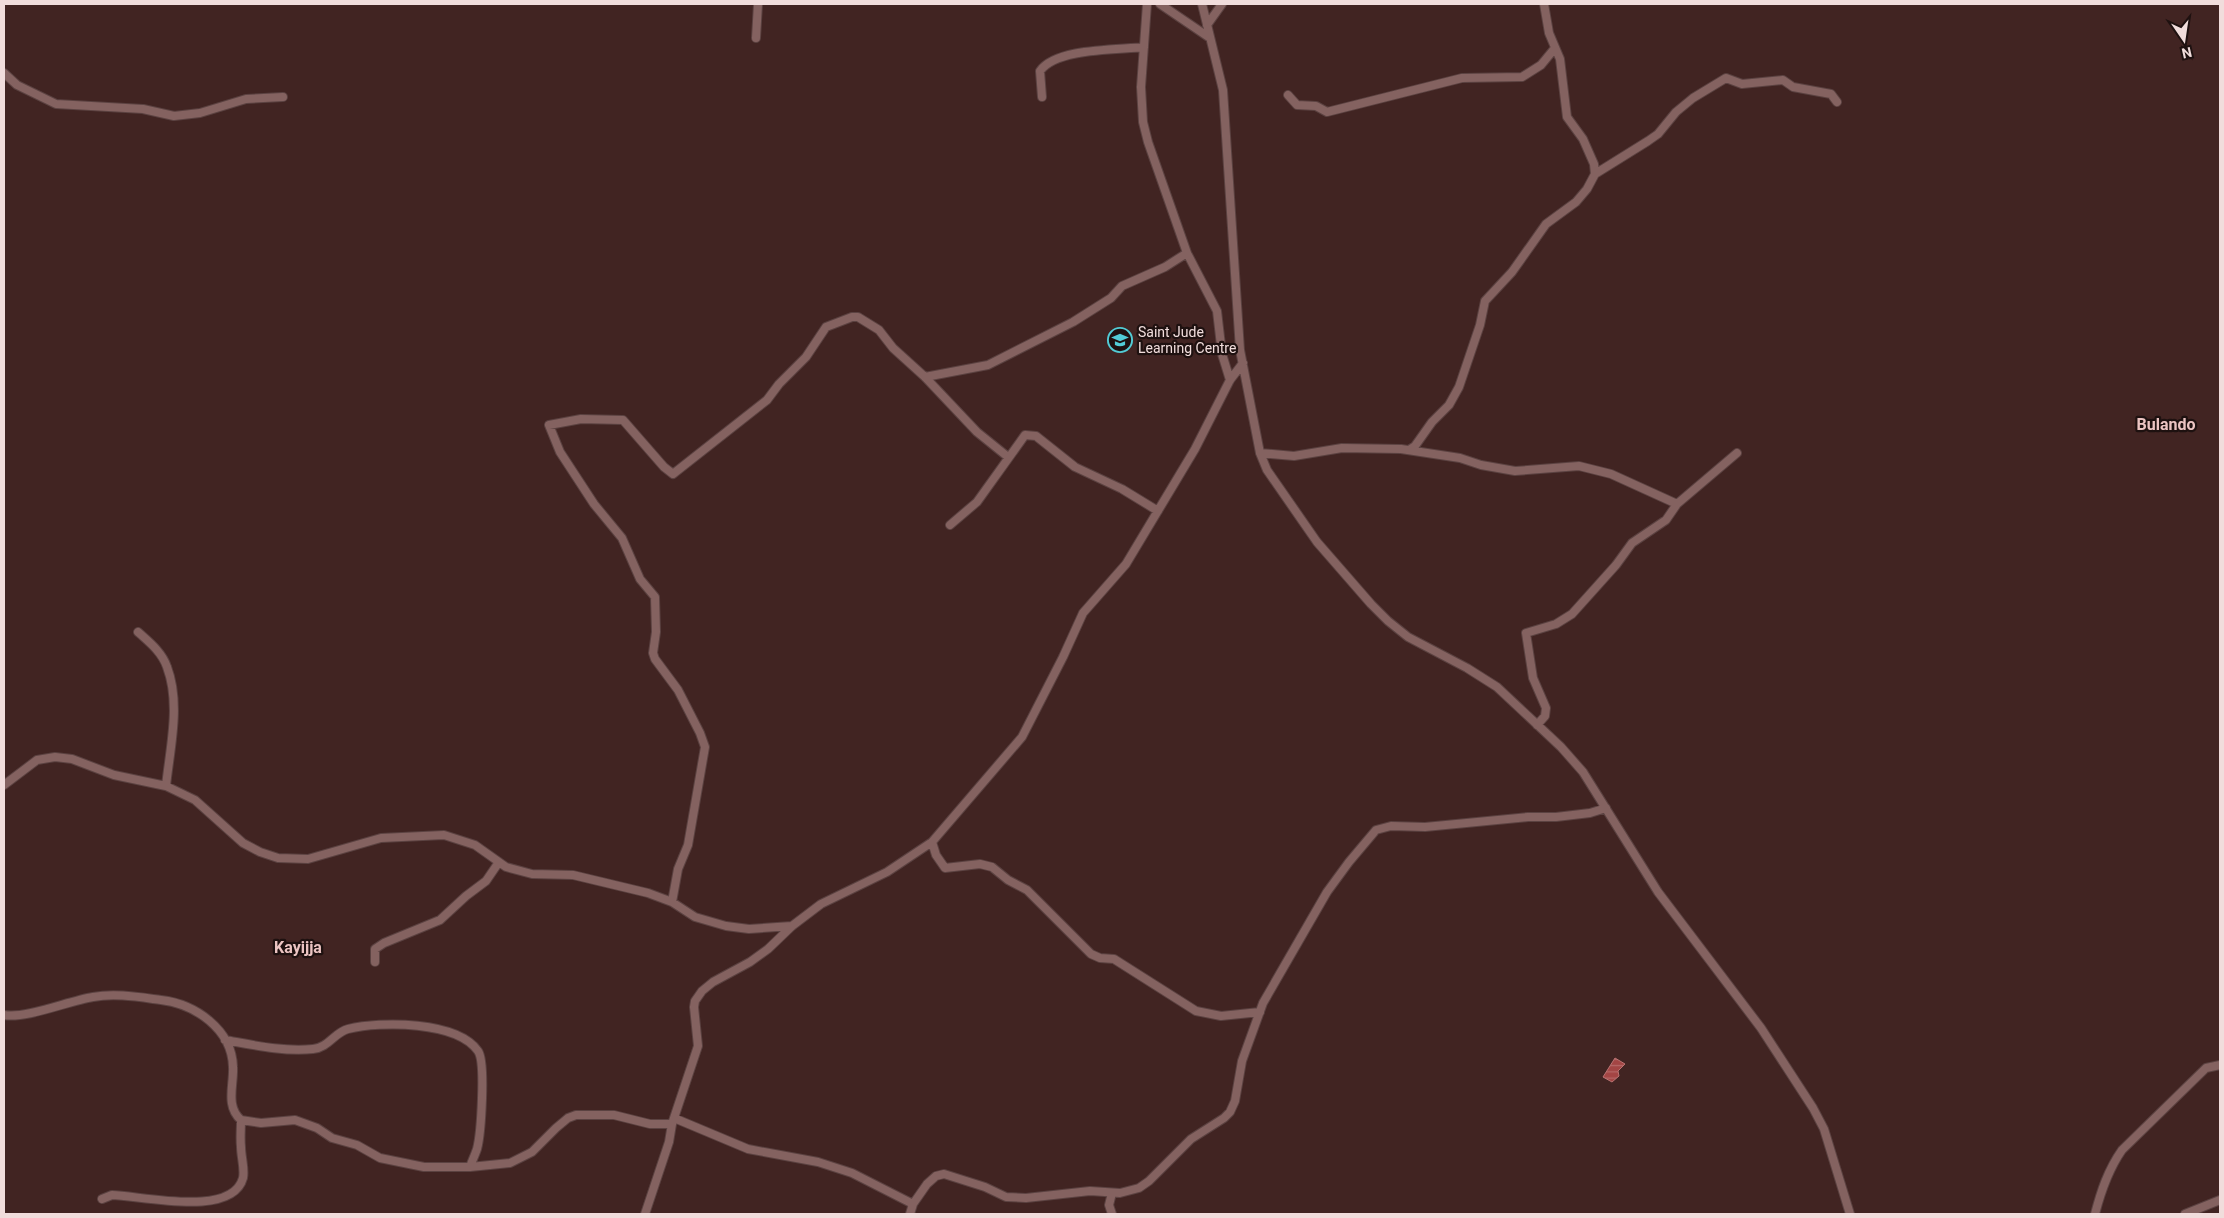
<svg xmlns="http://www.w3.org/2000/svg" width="2224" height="1218" font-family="Roboto,sans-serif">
<defs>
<pattern id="water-rules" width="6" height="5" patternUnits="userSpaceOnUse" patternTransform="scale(1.25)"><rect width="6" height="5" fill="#a34544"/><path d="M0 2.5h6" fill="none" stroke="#b56867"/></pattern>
</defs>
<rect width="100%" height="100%" fill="#412422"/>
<path fill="url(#water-rules)" stroke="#ba7372" d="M 1615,1058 L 1625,1064 L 1618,1071 L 1619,1076 L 1612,1082 L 1603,1077 Z"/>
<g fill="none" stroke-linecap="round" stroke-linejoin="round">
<defs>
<path id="street" d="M 1147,4 L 1141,87 L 1143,122 L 1148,142 L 1187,253 L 1217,311 L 1222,354 L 1230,380
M 1160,4 L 1210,38
M 1202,4 L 1223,90 L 1240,350 L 1260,453 L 1267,470 L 1317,542 L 1371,604 L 1388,621 L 1408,637 L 1467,668 L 1497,687 L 1561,747 L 1583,772 L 1658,892 L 1761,1028 L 1813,1108 L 1824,1129 L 1850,1214
M 1207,25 L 1222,4
M 756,38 L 758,4
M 4,73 L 17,85 L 56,104 L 143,109 L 174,116 L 200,113 L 246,99 L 283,97
M 1288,95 L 1297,105 L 1316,106 L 1327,112 L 1462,78 L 1522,77 L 1541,65 L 1555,48
M 1042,97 L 1040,71 C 1056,48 1117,50 1144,47
M 1595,174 L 1648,141 L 1658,134 L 1676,112 L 1693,98 L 1726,78 L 1742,84 L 1783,80 L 1793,87 L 1831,94 L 1837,102
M 925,377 L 988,365 L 1073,322 L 1111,298 L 1122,286 L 1165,267 L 1187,253
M 1409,450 L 1415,446 L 1432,422 L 1449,405 L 1459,387 L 1480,325 L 1485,301 L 1512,272 L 1546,224 L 1576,202 L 1587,189 L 1595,174 L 1594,164 L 1583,139 L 1567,117 L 1560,59 L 1549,33 L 1544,4
M 1260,453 L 1294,456 L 1342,448 L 1401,449 L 1460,458 L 1481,465 L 1515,471 L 1579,466 L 1611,474 L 1677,504 L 1737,453
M 950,525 L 977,502 L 1025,435 L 1036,436 L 1075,467 L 1122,489 L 1158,511
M 138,632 C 149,642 162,652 167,667 C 181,704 170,748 166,786
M 1537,725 L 1545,716 L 1546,708 L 1533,678 L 1526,633 L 1556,624 L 1572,614 L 1616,565 L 1632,543 L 1666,520 L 1677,504
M 4,785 L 37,760 L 55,757 L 72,759 L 114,775 L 166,786 L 195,800 L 243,843 L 260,852 L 278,858 L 308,859 L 381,838 L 444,835 L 475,845 L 506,867 L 532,874 L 573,875 L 648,893 L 672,902 L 695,917 L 726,926 L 749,929 L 792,926
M 932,842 L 936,855 L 945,868 L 980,864 L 992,867 L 1008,880 L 1027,890 L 1091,954 L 1100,958 L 1114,959 L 1196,1011 L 1221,1016 L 1260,1012
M 672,902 L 678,869 L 688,845 L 705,747 L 700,733 L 678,690 L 655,659 L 653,653 L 656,632 L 655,597 L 640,579 L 622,538 L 594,504 L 560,452 L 549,425 L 581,419 L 623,420 L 664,467 L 673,474 L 767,400 L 779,384 L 806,357 L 826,327 L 852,317 L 858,317 L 879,330 L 893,348 L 925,377 L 977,432 L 1008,457
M 375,962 L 375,949 L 384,943 L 440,920 L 466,896 L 486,881 L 499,862
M 4,1015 C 26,1019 68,1001 93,997 C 115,993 138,997 161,1000 C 195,1004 232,1029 233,1067 C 234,1085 225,1106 241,1120 L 261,1123 L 295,1120 L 317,1128 L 332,1138 L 357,1145 L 380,1158 L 424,1167 L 470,1167 L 510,1163 L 532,1152 L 556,1128 L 568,1118 L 576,1115 L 614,1115 L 650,1124 L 672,1124
M 225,1040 C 253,1045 284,1052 313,1049 C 328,1048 335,1032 348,1029 C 381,1021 457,1021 478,1051 C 486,1062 481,1134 477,1149 C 475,1155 472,1161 470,1167
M 674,1118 L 748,1149 L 818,1162 L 852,1173 L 913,1204
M 102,1199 L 112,1195 C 143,1196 232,1218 243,1178 C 245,1169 241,1157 241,1147 C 240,1138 241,1129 241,1120
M 645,1214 L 669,1142 L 672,1124 L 698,1046 L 694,1007 L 695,1001 L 702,991 L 713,982 L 750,962 L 768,949 L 792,926 L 821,904 L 887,872 L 932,842 L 1022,737 L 1063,657 L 1083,613 L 1126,564 L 1195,449 L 1230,380 L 1243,363
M 910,1214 L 913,1204 L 927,1184 L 936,1176 L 944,1174 L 985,1187 L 1006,1197 L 1026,1198 L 1090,1191 L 1120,1193 L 1139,1188 L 1149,1181 L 1191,1139 L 1224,1118 L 1230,1112 L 1235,1101 L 1242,1061 L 1263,1003 L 1327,892 L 1349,862 L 1376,830 L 1391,826 L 1425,827 L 1528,817 L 1556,817 L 1590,813 L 1606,808
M 1112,1214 L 1109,1205 L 1112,1193
M 2095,1214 C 2101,1191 2108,1170 2122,1150 L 2206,1068 L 2220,1065
M 2185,1214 L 2220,1200"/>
</defs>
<use href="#street" stroke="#5b4241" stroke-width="10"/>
<use href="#street" stroke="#846260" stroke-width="8"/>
</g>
<defs>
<symbol id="school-ring" viewBox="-11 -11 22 22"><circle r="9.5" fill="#1e1110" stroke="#52ccd6" stroke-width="1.5"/><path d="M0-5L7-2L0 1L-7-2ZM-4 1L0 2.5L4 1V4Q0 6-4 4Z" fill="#52ccd6"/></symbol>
</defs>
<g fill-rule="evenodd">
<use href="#school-ring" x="1106" y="326" width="28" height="28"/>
</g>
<g text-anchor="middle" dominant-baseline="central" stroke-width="4.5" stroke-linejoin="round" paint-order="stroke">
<g font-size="14" fill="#f1dddc" stroke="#1e1110" text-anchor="start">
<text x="1138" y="332">Saint Jude<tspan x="1138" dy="16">Learning Centre</tspan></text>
</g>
<g font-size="16" font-weight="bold" fill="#ebc4c2" stroke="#1e1110">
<text x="2166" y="424">Bulando</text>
<text x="298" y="947">Kayijja</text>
</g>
</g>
<rect width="2224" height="1218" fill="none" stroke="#f1dddc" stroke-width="10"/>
<g transform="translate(2184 40) rotate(167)" stroke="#1e1110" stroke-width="4" paint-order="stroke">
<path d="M0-4L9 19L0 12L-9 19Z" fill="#f1dddc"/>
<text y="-8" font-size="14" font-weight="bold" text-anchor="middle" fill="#f1dddc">N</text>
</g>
</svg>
